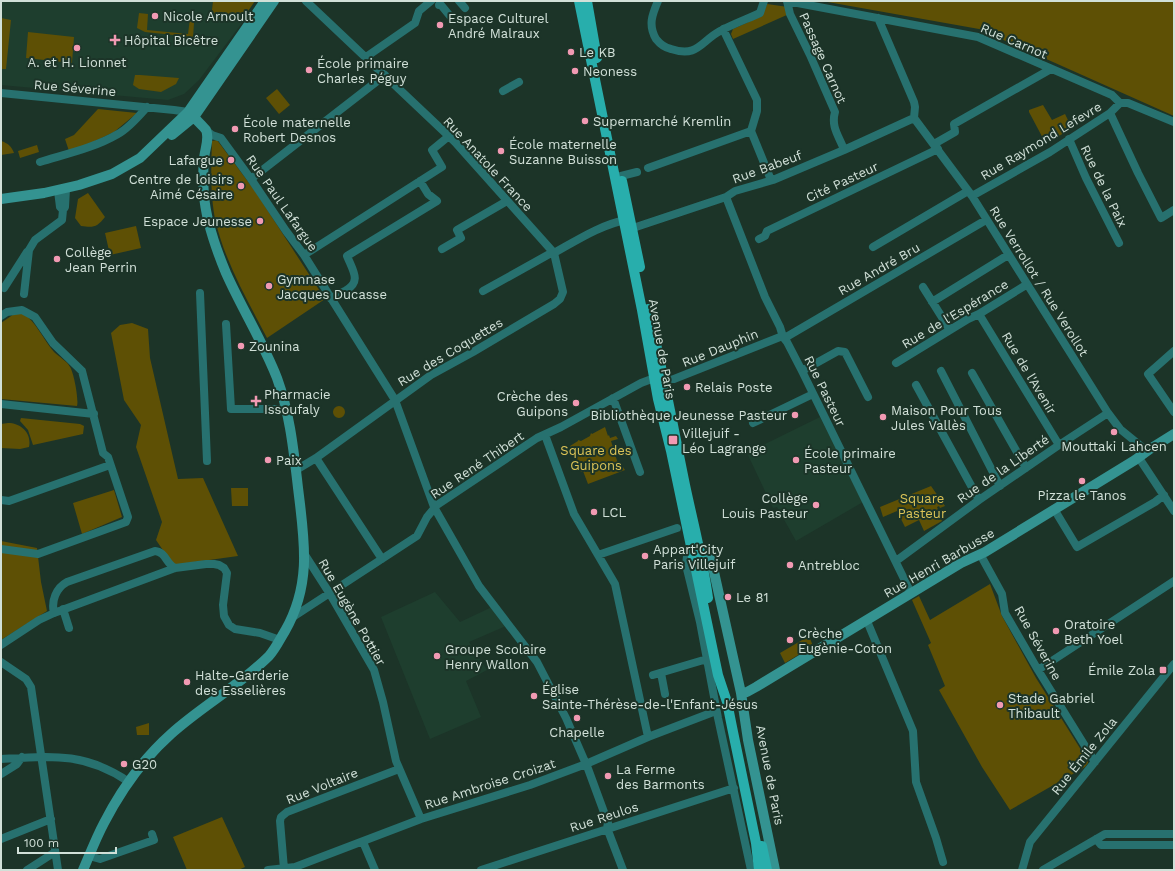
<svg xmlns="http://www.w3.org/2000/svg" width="1175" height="871" font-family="'Work Sans',sans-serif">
<rect width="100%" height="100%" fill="#1c3428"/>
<path fill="#1e3e2e" d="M 1,1 L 213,1 L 211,18 L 242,20 L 242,23 L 199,80 L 184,94 L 168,100 L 1,85 Z
M 820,417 L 863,502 L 796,541 L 777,507 L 773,508 L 747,453 Z
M 435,592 L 460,622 L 492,607 L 506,626 L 469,642 L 487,670 L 466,681 L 481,717 L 430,739 L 381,617 Z"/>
<path fill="#5e5005" d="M 213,1 L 255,1 L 242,20 L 211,18 Z
M 822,1 L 1174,1 L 1174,116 L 979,29 Z
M 767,4 L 788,7 L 789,14 L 733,39 L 731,34 L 733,29 L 762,16 Z
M 191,10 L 195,10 L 193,37 L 145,32 L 137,28 L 139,13 L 148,14 L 147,30 L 188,34 Z
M 1,18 L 11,20 L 6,69 L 1,69 Z
M 28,32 L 74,37 L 72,63 L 26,58 Z
M 135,75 L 140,75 L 179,78 L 176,84 L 161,92 L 139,89 L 133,85 Z
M 277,89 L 290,105 L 279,114 L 266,98 Z
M 1043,105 L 1052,120 L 1065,114 L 1072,128 L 1046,144 L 1029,112 L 1029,110 Z
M 98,109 L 137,113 L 114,132 L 91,143 L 69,151 L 65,139 L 74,135 Z
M 217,140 L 255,191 L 325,299 L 267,338 C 248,301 226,264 216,223 C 210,197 211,168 212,141 Z
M 1,141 C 8,143 12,147 14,153 L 1,155 Z
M 37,145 L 39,152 L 20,158 L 18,151 Z
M 88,193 L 105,217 C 97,227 94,228 81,226 L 75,218 L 78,199 Z
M 136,226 L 141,248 L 110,255 L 105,233 Z
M 23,313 C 36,322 43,339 54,352 C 59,357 67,361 70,367 C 74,373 79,400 77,406 L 1,399 L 1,323 L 14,314 Z
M 132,323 L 148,329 L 150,358 L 178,479 L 203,478 L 238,556 L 173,565 L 156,540 L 162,522 L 136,447 L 141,425 L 124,400 L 111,333 L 120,325 Z
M333 412a6 6 0 1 1 12 0a6 6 0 1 1-12 0Z
M 21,418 L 80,424 L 84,426 L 83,434 L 33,445 L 28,430 L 20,421 Z
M 8,423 C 21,423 32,433 29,447 L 20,449 L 1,448 L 1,424 Z
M 605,427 L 608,436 L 609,435 L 610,438 L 616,436 L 618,439 L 611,441 L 619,467 L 623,467 L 625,470 L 588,484 L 583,471 L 581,472 L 570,446 L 578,441 L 578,440 L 581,441 L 590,436 L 591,433 L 592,434 Z
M 931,486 L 945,506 L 940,508 L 939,506 L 937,507 L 939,512 L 938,513 L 942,521 L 924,531 L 919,520 L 905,527 L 897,511 L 883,517 L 880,507 Z
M 231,488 L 248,488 L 248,506 L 232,506 Z
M 114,490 L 122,517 L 82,534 L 73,503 Z
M 1,541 L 37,548 L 41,582 L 47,611 L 1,640 Z
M 990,584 L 1002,616 L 1036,678 L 1088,761 L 1088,763 L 1085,767 L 1010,810 L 982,767 L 939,690 L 945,686 L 928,645 L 931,643 L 912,600 L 919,596 L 930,620 Z
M 809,636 L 813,646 L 785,663 L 780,653 Z
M 149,723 L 149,735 L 137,735 L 136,727 Z
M 222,817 L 245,867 L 238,870 L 187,870 L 173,837 Z"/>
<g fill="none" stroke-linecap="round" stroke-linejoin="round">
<path stroke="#27716f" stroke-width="8" d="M 459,1 L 465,8
M 658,1 C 652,15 648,25 656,39 C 660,44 666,48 671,49 C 698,58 701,41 720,31 C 733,24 747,19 760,13 L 764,1
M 787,1 L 978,37 L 1112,95 L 1120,103
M 787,1 L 790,14 L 810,55 L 835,112 C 831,126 838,135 843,147
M 439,5 L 441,5 L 450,16
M 878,18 L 914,102 L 915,107 L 914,118
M 723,29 L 757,100 L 757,111 L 751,131
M 366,57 L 415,23 L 419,11 L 431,1
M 503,91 L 519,82
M 1,93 L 174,110 L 188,112 L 190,114
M 1120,103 L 1128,103 L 1174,122
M 1110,113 L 1138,173 L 1161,218 L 1174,210
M 914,118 L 972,196 L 1108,413 L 1120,429 L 1147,451
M 206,130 L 212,135 L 221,138 L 251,179 L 286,231 L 304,255 L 395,400 L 434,507 L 479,586 L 537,662 L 566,718 L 586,764
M 751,131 L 771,180
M 1069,139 L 1086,178 L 1119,243
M 934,144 L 955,132 L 954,124 L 1051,69
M 40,162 C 66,154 94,148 118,134 C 129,128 139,116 147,107
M 648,168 L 751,131
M 621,176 L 637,172
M 251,179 L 385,75
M 58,191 L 60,207 L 63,210
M 972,196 L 1050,152 L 1110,113 L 1120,103
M 726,197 L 765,297 L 780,327 L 783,337 L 787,342 L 802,371 L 911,593
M 627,230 L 726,197 L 735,191 L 773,180 L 844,150 L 914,118
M 759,239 L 765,236 L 767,231 L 938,149
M 873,247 L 968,191
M 442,249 L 461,238 L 457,230 L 507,201
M 554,253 C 579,239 600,225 629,219
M 304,255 L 442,167 L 432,150 L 449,136
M 923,287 L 950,330
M 4,288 L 27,252
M 483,291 L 553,252
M 200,293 L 207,461
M 24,294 L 29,250 L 35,240 L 62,220 L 63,210 L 65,207 L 66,189
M 331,299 C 335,295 340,294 345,291 C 362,282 353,271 347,256 L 437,201 L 428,194 L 420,181
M 932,302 L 1008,255
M 979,314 L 1059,445
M 1,316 L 7,312 L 22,310 L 35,317 L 53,343 L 82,371 L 103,453 L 108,457 L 128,517 L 126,522 L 38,554 L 1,549
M 226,324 L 231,409 L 286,409
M 1174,351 L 1148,374 L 1174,412
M 896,363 L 968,319 L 979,314 L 1026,285
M 802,371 L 838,351 L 845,352 L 868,397
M 941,371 L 1000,486
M 972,373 L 1026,468
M 916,385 L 979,500
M 613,398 L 640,472
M 1,404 L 94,414
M 753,423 L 813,394
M 545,435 L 574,514 L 615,584 L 648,737
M 316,458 L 382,559
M 1139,458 L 1174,511
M 296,470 L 316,458 L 431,375 L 473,352 L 554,304 L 560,299 L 563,292 L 554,253 L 455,142 L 306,1
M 1,500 L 9,501 L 110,465
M 1054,509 L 1077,547 L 1155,502 L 1164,495
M 692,553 L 687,556 L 686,565 L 700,622 L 718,718 L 751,870
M 980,554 L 1002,594 L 1005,613 L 1038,670 L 1095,762
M 305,555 L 330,594 L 374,670 L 383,702 L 396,761 L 421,819
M 598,555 L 677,528
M 896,561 L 979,500 L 1059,445 L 1108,413
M 63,609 L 69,628
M 54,613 C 51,601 56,588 67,582 L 155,551 C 166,552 166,564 175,568
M 293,617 L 417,536 L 427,517 L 437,505 L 537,438 L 561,427 L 641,383 L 649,380 L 674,379 L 780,337 L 788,336 L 986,220
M 867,621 L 913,731 L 916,782 L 936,838 L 943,862
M 1,645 L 39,620 L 54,613 L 175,568 L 206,564 L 214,564 L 219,565 L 224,568 L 227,573 L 223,605 L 224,616 L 229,625 L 235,629 L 260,633 L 280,640
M 1,662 L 26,679 L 31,687 L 58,870
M 1038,670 L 1174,581
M 661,673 L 665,694
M 653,675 L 707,659
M 1,759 C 52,756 85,752 129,782
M 587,766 L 608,823 L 607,828
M 1,774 L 17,764 L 22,757
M 607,828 L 623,870
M 1,839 L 51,819
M 1096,839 L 1101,845 L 1174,845
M 363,842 L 375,870
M 89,856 L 100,859 L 154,840 L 152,834
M 284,869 L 280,821 L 281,817 L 287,812 L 399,769
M 27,870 L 55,852
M 268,870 L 295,867 L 421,819 L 530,785 L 586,764 L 648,737 L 716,711
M 481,870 L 734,788
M 1022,870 L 1030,842 L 1174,664
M 1043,870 L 1105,834 L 1174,834"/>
<path stroke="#349391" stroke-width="10" d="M 172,135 L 194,117 L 274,1
M 1,199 L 44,193 L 79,185 L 112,174 L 140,158 L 188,112 L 265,1
M 700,552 L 708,554 L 712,563 L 741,693 L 748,740 L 775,870
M 741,693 L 747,692 L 756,687 L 961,563 L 985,552 L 1135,460 L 1150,449 L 1174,434
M 83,870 C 90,854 96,838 104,823 C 121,790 144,758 171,734 C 202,706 239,686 269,656 C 276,648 280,639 285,631 C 314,580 303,534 297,479 C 293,445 289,411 277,378 C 263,342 242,309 226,273 C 216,249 206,222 204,195 C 203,183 203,171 204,160 C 204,151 210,139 206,130 C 203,126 197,121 194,117"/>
<path stroke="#28aeac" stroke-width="10" d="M 579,1 L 642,310 L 658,399 L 671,451 L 718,675 L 727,702 L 732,727 L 756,843 L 759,870
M 587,1 L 597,58
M 622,181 L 640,267
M 648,309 C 662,367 673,426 685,485 C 693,523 703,560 708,598
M 762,846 L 767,870"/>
</g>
<g fill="#f19ab3" stroke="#1c3428" stroke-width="1.5">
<circle cx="155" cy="16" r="4"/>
<circle cx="440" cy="25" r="4"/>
<path d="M113 34h4v4h4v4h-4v4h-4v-4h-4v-4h4z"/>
<circle cx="77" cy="48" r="4"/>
<circle cx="571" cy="52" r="4"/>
<circle cx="309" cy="70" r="4"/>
<circle cx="575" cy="71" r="4"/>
<circle cx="585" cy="121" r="4"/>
<circle cx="235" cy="129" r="4"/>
<circle cx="501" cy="151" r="4"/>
<circle cx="231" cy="160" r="4"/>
<circle cx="241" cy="186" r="4"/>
<circle cx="260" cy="221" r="4"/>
<circle cx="57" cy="259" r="4"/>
<circle cx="269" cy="286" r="4"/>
<circle cx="241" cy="346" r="4"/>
<circle cx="687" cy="387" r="4"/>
<path d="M254 395h4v4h4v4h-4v4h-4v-4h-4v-4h4z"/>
<circle cx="576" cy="403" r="4"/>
<circle cx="795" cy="415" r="4"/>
<circle cx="883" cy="417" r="4"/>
<circle cx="1114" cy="432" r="4"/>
<rect x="668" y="435" width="10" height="10" rx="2"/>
<circle cx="268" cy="460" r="4"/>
<circle cx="796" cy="460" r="4"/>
<circle cx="1082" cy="481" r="4"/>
<circle cx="816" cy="505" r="4"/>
<circle cx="594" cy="512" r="4"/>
<circle cx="645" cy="556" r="4"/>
<circle cx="790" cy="565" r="4"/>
<circle cx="728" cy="597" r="4"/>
<circle cx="1056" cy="631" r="4"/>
<circle cx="790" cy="640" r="4"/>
<circle cx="437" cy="656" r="4"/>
<rect x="1159" y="666" width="8" height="8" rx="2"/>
<circle cx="187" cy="682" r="4"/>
<circle cx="534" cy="696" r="4"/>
<circle cx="1000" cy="705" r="4"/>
<circle cx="577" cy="718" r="4"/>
<circle cx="124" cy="764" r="4"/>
<circle cx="608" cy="776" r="4"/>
</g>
<g text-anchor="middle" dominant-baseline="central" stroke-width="4" stroke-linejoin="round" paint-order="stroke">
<g font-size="13" fill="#d1e0d8" stroke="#1c3428" text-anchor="start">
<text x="163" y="16">Nicole Arnoult</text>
<text x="448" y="18">Espace Culturel<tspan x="448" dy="15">André Malraux</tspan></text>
<text x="124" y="40">Hôpital Bicêtre</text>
<text x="579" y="52">Le KB</text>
<text x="77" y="62" text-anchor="middle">A. et H. Lionnet</text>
<text x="317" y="63">École primaire<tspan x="317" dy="15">Charles Péguy</tspan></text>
<text x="583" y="71">Neoness</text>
<text x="593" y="121">Supermarché Kremlin</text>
<text x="243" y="122">École maternelle<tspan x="243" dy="15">Robert Desnos</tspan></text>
<text x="509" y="144">École maternelle<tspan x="509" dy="15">Suzanne Buisson</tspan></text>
<text x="223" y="160" text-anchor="end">Lafargue</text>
<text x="233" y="179" text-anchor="end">Centre de loisirs<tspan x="233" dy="15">Aimé Césaire</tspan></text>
<text x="252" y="221" text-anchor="end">Espace Jeunesse</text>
<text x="65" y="252">Collège<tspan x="65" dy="15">Jean Perrin</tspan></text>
<text x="277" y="279">Gymnase<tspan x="277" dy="15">Jacques Ducasse</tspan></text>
<text x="249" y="346">Zounina</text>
<text x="695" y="387">Relais Poste</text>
<text x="264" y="394">Pharmacie<tspan x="264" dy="15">Issoufaly</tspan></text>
<text x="568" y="396" text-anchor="end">Crèche des<tspan x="568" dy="15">Guipons</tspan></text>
<text x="891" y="410">Maison Pour Tous<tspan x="891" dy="15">Jules Vallès</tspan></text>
<text x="787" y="415" text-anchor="end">Bibliothèque Jeunesse Pasteur</text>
<text x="682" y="433">Villejuif -<tspan x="682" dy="15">Léo Lagrange</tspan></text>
<text x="1114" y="446" text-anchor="middle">Mouttaki Lahcen</text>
<text x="804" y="453">École primaire<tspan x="804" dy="15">Pasteur</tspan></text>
<text x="276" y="460">Paix</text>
<text x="1082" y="495" text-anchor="middle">Pizza le Tanos</text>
<text x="808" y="498" text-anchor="end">Collège<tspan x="808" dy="15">Louis Pasteur</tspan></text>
<text x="602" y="512">LCL</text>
<text x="653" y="549">Appart'City<tspan x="653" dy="15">Paris Villejuif</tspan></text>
<text x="798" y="565">Antrebloc</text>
<text x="736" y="597">Le 81</text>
<text x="1064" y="624">Oratoire<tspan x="1064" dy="15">Beth Yoel</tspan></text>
<text x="798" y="633">Crèche<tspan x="798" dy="15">Eugènie-Coton</tspan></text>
<text x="445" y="649">Groupe Scolaire<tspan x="445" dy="15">Henry Wallon</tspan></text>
<text x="1155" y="670" text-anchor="end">Émile Zola</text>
<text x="195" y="675">Halte-Garderie<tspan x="195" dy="15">des Esselières</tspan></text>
<text x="542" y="689">Église<tspan x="542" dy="15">Sainte-Thérèse-de-l'Enfant-Jésus</tspan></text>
<text x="1008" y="698">Stade Gabriel<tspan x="1008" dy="15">Thibault</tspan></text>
<text x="577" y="732" text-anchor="middle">Chapelle</text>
<text x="132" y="764">G20</text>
<text x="616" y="769">La Ferme<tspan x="616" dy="15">des Barmonts</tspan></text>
</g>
<g font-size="13" fill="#d1e0d8" stroke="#1c3428">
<text transform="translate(1014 41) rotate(23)">Rue Carnot</text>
<text transform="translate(823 58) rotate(66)">Passage Carnot</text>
<text transform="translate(75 88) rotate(5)">Rue Séverine</text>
<text transform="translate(1041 141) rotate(-31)">Rue Raymond Lefevre</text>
<text transform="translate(488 164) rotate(47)">Rue Anatole France</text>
<text transform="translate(767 167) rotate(-20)">Rue Babeuf</text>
<text transform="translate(842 182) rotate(-25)">Cité Pasteur</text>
<text transform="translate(1104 186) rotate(64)">Rue de la Paix</text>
<text transform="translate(282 203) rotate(55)">Rue Paul Lafargue</text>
<text transform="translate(879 269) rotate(-30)">Rue André Bru</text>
<text transform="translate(1039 281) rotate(58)">Rue Verrollot / Rue Verollot</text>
<text transform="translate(955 314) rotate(-31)">Rue de l'Espérance</text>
<text transform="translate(720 348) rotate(-22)">Rue Dauphin</text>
<text transform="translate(662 349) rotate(80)">Avenue de Paris</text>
<text transform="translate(450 352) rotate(-31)">Rue des Coquettes</text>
<text transform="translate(1029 373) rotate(59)">Rue de l'Avenir</text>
<text transform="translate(825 391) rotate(64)">Rue Pasteur</text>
<text transform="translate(477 465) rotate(-34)">Rue René Thibert</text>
<text transform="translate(1003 469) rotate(-35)">Rue de la Liberté</text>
<text transform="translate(939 563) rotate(-30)">Rue Henri Barbusse</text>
<text transform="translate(352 612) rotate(60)">Rue Eugène Pottier</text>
<text transform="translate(1038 643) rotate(61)">Rue Séverine</text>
<text transform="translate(1084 756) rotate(-51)">Rue Émile Zola</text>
<text transform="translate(770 775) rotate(79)">Avenue de Paris</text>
<text transform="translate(490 784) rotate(-18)">Rue Ambroise Croizat</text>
<text transform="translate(322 786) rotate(-22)">Rue Voltaire</text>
<text transform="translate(604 817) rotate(-18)">Rue Reulos</text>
</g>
<g font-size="13" fill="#dbc357" stroke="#1c3428">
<text x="596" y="450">Square des<tspan x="596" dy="15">Guipons</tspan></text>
<text x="922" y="498">Square<tspan x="922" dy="15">Pasteur</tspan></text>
</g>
</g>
<rect width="1175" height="871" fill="none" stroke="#d1e0d8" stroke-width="4"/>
<path d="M18 847v6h98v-6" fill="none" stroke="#d1e0d8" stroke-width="2"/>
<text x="24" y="847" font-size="12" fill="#d1e0d8" stroke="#1c3428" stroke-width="3" paint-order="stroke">100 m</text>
</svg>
